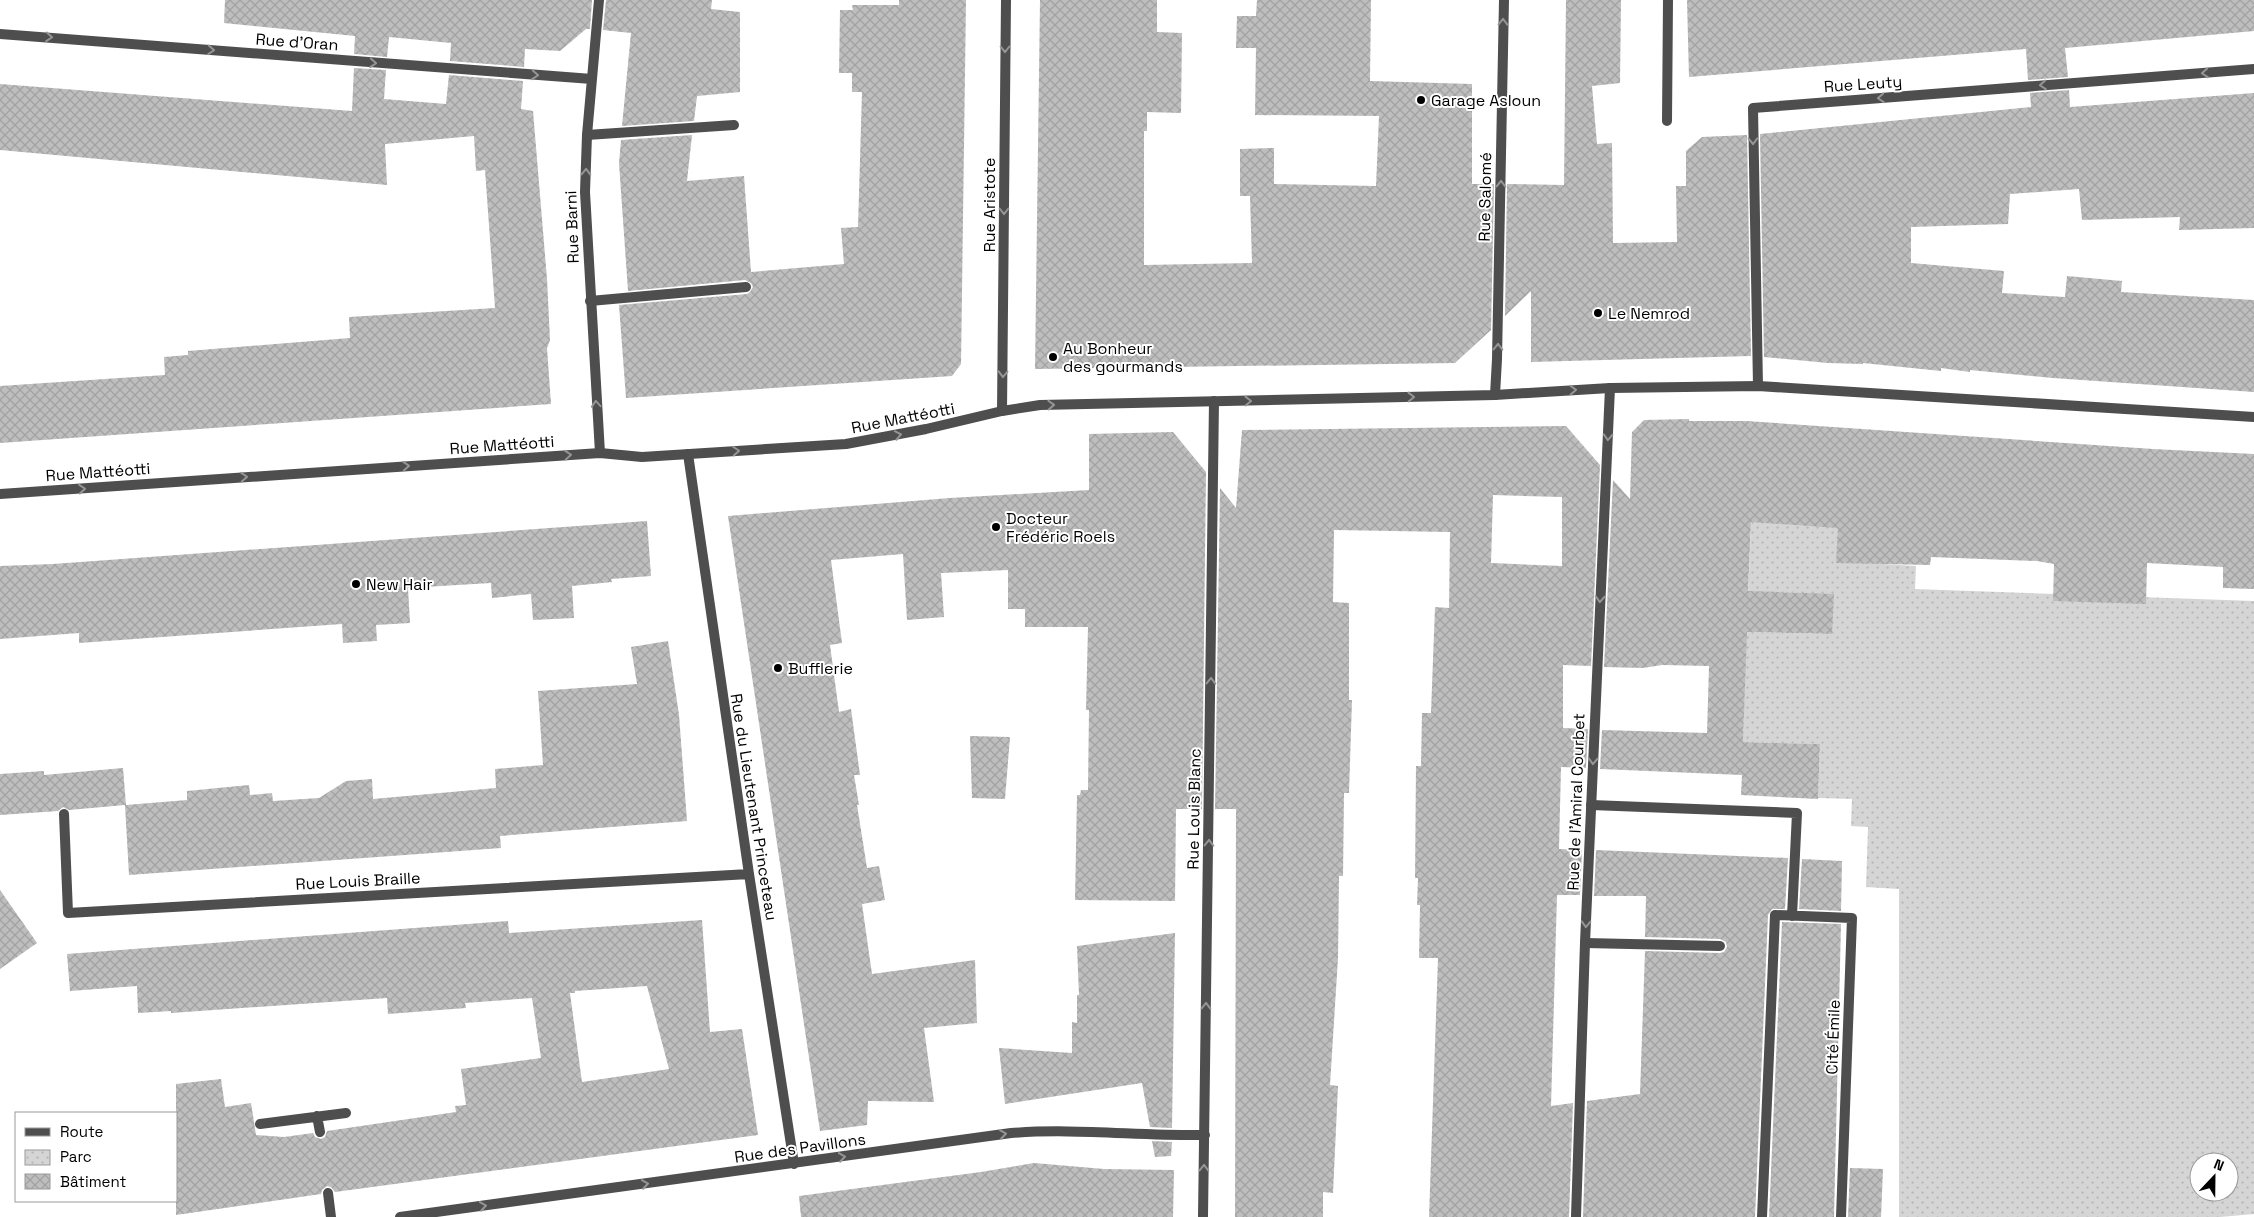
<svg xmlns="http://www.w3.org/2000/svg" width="2254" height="1217" font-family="'Space Grotesk',sans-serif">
<defs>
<pattern id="park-dots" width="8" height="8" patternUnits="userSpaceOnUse" patternTransform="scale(1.25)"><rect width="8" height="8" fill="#d5d5d5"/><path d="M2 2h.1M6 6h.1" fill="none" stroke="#b5b5b5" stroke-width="1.8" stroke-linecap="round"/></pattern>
<pattern id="building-cross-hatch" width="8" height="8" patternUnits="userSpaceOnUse" patternTransform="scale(1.25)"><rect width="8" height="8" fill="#bebebe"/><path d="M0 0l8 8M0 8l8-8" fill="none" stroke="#a2a2a2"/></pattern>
</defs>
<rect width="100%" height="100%" fill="#fff"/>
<path fill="url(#park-dots)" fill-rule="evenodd" d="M 1753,480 L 1840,508 L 1867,563 L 1916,566 L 1915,589 L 2254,601 L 2254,1214 L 2220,1217 L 1899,1217 L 1899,889 L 1866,887 L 1868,827 L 1851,826 L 1852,799 L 1818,798 L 1820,744 L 1743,742 L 1746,632 L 1831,634 L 1803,593 L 1775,592 L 1748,595 ZM 2199,1162 L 2229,1162 L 2229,1192 L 2199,1192 Z"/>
<path fill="url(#building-cross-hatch)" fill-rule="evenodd" d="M 225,0 L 592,0 L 590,29 L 586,29 L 560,51 L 525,49 L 524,67 L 450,61 L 451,43 L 389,37 L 387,57 L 354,54 L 355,36 L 224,23 Z
M 606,0 L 712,0 L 711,9 L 740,12 L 740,92 L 697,96 L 694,121 L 622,126 L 631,33 L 603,30 Z
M 899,0 L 966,0 L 961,364 L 952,376 L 626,398 L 619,305 L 747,294 L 750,292 L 753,287 L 751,283 L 745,280 L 628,291 L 619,163 L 621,140 L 692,135 L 687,181 L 744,176 L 751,272 L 844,264 L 841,228 L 858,227 L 862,92 L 852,92 L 852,73 L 839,73 L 840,10 L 853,10 L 852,5 L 899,5 Z
M 1040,0 L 1157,0 L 1157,32 L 1182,33 L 1181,113 L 1147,112 L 1147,131 L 1144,131 L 1144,265 L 1252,263 L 1250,196 L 1240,196 L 1240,149 L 1274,148 L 1274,184 L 1376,186 L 1379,116 L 1255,115 L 1256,48 L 1236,48 L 1237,16 L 1256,16 L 1257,0 L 1371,0 L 1370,81 L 1472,84 L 1472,184 L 1494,184 L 1491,330 L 1455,363 L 1035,369 Z
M 1566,0 L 1621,0 L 1620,83 L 1592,86 L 1597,144 L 1612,143 L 1613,243 L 1677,242 L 1676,186 L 1686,186 L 1686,151 L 1702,137 L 1747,135 L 1751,356 L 1531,362 L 1531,291 L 1505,316 L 1507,184 L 1564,185 Z
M 1687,0 L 2254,0 L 2254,31 L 2065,48 L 2068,77 L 2028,80 L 2026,49 L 1689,77 Z
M 354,68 L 386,70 L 384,99 L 446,104 L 449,75 L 523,81 L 521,109 L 533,111 L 547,279 L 550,340 L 547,348 L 551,404 L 0,443 L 0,386 L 165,375 L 164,357 L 188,355 L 188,351 L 350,338 L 349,317 L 495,308 L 485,170 L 476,171 L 474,136 L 385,144 L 387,185 L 0,150 L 0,84 L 352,111 Z
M 2069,90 L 2070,107 L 2254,93 L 2254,228 L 2179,230 L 2180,217 L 2082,220 L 2079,189 L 2010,194 L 2008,224 L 1911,227 L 1911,263 L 2004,271 L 2002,293 L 2065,297 L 2067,276 L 2122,281 L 2121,292 L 2254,300 L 2254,392 L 2053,378 L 1970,370 L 1970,372 L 1941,368 L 1941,371 L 1863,363 L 1863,364 L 1828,363 L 1764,357 L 1760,134 L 2031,107 L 2030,93 Z
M 1689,419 L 1689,421 L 1746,421 L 2153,449 L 2254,454 L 2254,589 L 2223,588 L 2223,567 L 2147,563 L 2146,604 L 2053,601 L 2054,564 L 2037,561 L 1931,557 L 1930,565 L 1836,563 L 1838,528 L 1751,522 L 1748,591 L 1834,594 L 1832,634 L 1747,632 L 1743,742 L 1820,744 L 1818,799 L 1741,795 L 1742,775 L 1600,769 L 1602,730 L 1707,733 L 1709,666 L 1662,665 L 1643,668 L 1604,667 L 1613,480 L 1630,499 L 1632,432 L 1644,420 Z
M 1566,426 L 1600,465 L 1591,666 L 1563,665 L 1563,728 L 1588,729 L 1586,768 L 1561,767 L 1559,849 L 1582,850 L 1580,895 L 1557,895 L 1551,1106 L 1573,1103 L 1569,1217 L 1429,1217 L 1438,958 L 1419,958 L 1420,905 L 1417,905 L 1418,878 L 1415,878 L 1416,766 L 1421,766 L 1422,713 L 1431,713 L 1435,607 L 1449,608 L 1450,532 L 1334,530 L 1333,602 L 1349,603 L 1349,700 L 1352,700 L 1349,793 L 1344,793 L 1343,876 L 1339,876 L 1338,958 L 1330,1085 L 1338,1086 L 1333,1193 L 1323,1192 L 1323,1217 L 1235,1217 L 1236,809 L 1215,809 L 1220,488 L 1236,508 L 1242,430 ZM 1493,495 L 1562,497 L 1562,566 L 1491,563 Z
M 1173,432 L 1206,472 L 1202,809 L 1176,809 L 1175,901 L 1075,900 L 1077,795 L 1080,795 L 1081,790 L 1088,790 L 1089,710 L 1086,710 L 1088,627 L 1025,627 L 1025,609 L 1008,609 L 1008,570 L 941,573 L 944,617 L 907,620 L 903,554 L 831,560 L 842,643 L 830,645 L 839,712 L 851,709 L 860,775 L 854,775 L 859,805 L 857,805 L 867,868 L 879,866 L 885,900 L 862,904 L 872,974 L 975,960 L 977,1023 L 924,1028 L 934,1102 L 868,1101 L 867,1125 L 820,1131 L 728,516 L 950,498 L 1089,490 L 1089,434 Z
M 647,521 L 651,576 L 611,579 L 612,582 L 572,586 L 574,618 L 533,620 L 531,594 L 492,598 L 491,583 L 408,588 L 410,623 L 376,625 L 377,641 L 343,643 L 342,624 L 79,643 L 79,633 L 0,639 L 0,566 L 53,564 Z
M 668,641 L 679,715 L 687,821 L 500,836 L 501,848 L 129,875 L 125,805 L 69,810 L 63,807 L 58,811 L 0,815 L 0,774 L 44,771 L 44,775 L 123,768 L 126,805 L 187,800 L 187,791 L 249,785 L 250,795 L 272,793 L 273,801 L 319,798 L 346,781 L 372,779 L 373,799 L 496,788 L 495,769 L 543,765 L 538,691 L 637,684 L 631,647 Z
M 970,736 L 1010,737 L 1005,799 L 972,798 Z
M 1596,850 L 1788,858 L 1785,909 L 1772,909 L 1768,915 L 1755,1217 L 1583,1217 L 1587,1101 L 1640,1094 L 1645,951 L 1720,953 L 1724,952 L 1727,947 L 1726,942 L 1720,939 L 1645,937 L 1646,896 L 1594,896 Z
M 1802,859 L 1842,861 L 1841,911 L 1799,909 Z
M 0,890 L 37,943 L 0,969 Z
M 702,920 L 710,1032 L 742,1029 L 758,1135 L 335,1192 L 331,1187 L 327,1186 L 322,1190 L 321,1194 L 176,1215 L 176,1084 L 221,1079 L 225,1107 L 251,1103 L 256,1135 L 284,1137 L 313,1133 L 315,1137 L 321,1139 L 325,1137 L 327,1131 L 456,1112 L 455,1106 L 466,1105 L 461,1069 L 541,1058 L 532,998 L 465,1003 L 466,1008 L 388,1014 L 387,998 L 171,1013 L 171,1011 L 138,1013 L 137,986 L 70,991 L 67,954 L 508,921 L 509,933 ZM 647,986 L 669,1069 L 582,1082 L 570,993 L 575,993 L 575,991 Z
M 1782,922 L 1841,924 L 1834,1217 L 1769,1217 Z
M 1175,933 L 1172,1128 L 1150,1127 L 1142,1083 L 1005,1104 L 999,1048 L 1072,1053 L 1072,1022 L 1077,1023 L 1077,995 L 1079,995 L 1077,946 Z
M 1152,1141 L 1172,1142 L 1171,1156 L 1155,1157 Z
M 1034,1163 L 1104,1169 L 1174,1170 L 1173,1217 L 801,1217 L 799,1196 L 981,1172 Z
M 1850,1168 L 1883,1169 L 1881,1217 L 1848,1217 Z"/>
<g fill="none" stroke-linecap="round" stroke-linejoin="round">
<path stroke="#4e4e4e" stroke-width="10" d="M 1667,121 L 1668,0
M 587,135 L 734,125
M 590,301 L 746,287
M 1591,805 L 1797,813 L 1792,916
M 1585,943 L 1720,946
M 317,1116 L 320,1132
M 260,1124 L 346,1113
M 328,1193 L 331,1217
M 1762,1217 L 1775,915 L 1852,918 L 1841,1217"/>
<path stroke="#4e4e4e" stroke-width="10" d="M 599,0 L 587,135 L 585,192 L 600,453
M 0,34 L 592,79
M 1758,386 L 1753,108 L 2254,69
M 1495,395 L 1497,359 L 1504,0
M 1002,411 L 1006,0
M 688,454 L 749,874 L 794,1164
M 64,814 L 68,913 L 749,874
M 400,1217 L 1011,1133 C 1075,1128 1140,1136 1205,1135
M 1203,1217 L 1214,401
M 1576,1217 L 1585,943 L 1610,388"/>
<path stroke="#4e4e4e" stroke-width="10" d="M 0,494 L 600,453 L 642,457 L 846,444 L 926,429 L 1002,411 L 1040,405 L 1495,395 L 1610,388 L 1758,386 L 2254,417"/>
</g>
<defs><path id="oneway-chevron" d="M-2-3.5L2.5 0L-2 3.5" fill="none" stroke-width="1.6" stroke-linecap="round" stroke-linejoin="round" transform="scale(1.25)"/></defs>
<g stroke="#959595">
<use href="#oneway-chevron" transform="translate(1503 22) rotate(-89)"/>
<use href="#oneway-chevron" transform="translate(49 37) rotate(4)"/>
<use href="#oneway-chevron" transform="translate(1005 49) rotate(90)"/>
<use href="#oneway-chevron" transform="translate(211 50) rotate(4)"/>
<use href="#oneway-chevron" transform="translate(373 63) rotate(4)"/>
<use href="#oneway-chevron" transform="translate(2205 73) rotate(176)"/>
<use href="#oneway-chevron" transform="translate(535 75) rotate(4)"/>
<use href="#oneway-chevron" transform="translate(2043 85) rotate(176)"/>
<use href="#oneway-chevron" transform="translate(1881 98) rotate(176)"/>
<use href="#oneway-chevron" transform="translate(1753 141) rotate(89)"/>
<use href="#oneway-chevron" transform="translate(586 172) rotate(-88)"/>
<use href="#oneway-chevron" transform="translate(1501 184) rotate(-89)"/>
<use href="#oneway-chevron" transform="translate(1004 211) rotate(90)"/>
<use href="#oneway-chevron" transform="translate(1498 347) rotate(-89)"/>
<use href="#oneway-chevron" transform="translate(1003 374) rotate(91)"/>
<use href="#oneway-chevron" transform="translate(1573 390) rotate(-3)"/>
<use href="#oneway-chevron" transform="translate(1411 397) rotate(-1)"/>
<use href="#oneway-chevron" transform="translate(1248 401) rotate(-1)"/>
<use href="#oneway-chevron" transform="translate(596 404) rotate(-94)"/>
<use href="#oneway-chevron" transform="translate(1051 405) rotate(-2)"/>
<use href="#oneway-chevron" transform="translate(898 435) rotate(-11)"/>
<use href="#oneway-chevron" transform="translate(1608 437) rotate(93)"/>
<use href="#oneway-chevron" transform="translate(736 451) rotate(-4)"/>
<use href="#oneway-chevron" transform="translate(568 455) rotate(-4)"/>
<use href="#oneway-chevron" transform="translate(406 466) rotate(-4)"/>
<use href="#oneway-chevron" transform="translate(244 477) rotate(-4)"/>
<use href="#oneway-chevron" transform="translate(82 489) rotate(-4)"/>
<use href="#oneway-chevron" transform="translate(1600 599) rotate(93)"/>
<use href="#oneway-chevron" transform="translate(1211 681) rotate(-89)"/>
<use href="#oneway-chevron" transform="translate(1593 761) rotate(93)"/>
<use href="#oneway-chevron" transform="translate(1209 843) rotate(-89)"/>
<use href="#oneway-chevron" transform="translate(1586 924) rotate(92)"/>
<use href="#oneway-chevron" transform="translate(1206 1006) rotate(-89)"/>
<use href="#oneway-chevron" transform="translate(1003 1134) rotate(-8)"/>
<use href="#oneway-chevron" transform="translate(842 1157) rotate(-8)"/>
<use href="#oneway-chevron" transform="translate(1204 1168) rotate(-89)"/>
<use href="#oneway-chevron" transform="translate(645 1184) rotate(-8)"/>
<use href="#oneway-chevron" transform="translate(483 1206) rotate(-8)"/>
</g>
<g fill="#000" stroke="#fff" stroke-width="2">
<circle cx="1421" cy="100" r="5"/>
<circle cx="1598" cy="313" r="5"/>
<circle cx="1053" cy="357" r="5"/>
<circle cx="996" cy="527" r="5"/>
<circle cx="356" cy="584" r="5"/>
<circle cx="778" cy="668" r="5"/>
</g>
<g text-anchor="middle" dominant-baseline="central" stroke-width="4" stroke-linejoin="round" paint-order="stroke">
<g font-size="16" fill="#000" stroke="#fff">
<text transform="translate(297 42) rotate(4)">Rue d'Oran</text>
<text transform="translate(1863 84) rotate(-4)">Rue Leuty</text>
<text transform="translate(1485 197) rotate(-89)">Rue Salomé</text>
<text transform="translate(989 205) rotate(-90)">Rue Aristote</text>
<text transform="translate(572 227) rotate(-92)">Rue Barni</text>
<text transform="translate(903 418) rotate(-11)">Rue Mattéotti</text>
<text transform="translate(502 445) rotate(-4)">Rue Mattéotti</text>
<text transform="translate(98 472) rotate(-4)">Rue Mattéotti</text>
<text transform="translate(1576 802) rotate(-88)">Rue de l'Amiral Courbet</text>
<text transform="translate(754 807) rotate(81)">Rue du Lieutenant Princeteau</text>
<text transform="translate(1194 809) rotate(-89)">Rue Louis Blanc</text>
<text transform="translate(358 881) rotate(-3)">Rue Louis Braille</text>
<text transform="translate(1833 1037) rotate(-88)">Cité Émile</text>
<text transform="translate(800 1148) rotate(-8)">Rue des Pavillons</text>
</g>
<g font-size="16" fill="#000" stroke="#fff" text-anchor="start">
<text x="1431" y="100">Garage Asloun</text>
<text x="1608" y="313">Le Nemrod</text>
<text x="1063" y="348">Au Bonheur<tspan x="1063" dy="18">des gourmands</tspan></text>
<text x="1006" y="518">Docteur<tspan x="1006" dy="18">Frédéric Roels</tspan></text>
<text x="366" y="584">New Hair</text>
<text x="788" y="668">Bufflerie</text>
</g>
</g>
<rect x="15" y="1112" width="162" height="90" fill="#ffffff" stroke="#999999"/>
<rect x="25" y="1128" width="25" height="8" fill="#4e4e4e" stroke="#999999"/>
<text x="60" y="1137" font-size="15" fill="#000000">Route</text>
<rect x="25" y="1150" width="25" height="15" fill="url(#park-dots)" stroke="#999999"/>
<text x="60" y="1162" font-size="15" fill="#000000">Parc</text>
<rect x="25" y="1174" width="25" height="15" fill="url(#building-cross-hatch)" stroke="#999999"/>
<text x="60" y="1187" font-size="15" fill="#000000">Bâtiment</text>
<g transform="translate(2214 1177) rotate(22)"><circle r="24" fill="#ffffff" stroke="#999999"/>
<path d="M0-4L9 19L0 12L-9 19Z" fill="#000000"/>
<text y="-8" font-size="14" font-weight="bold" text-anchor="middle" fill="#000000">N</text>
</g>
</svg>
